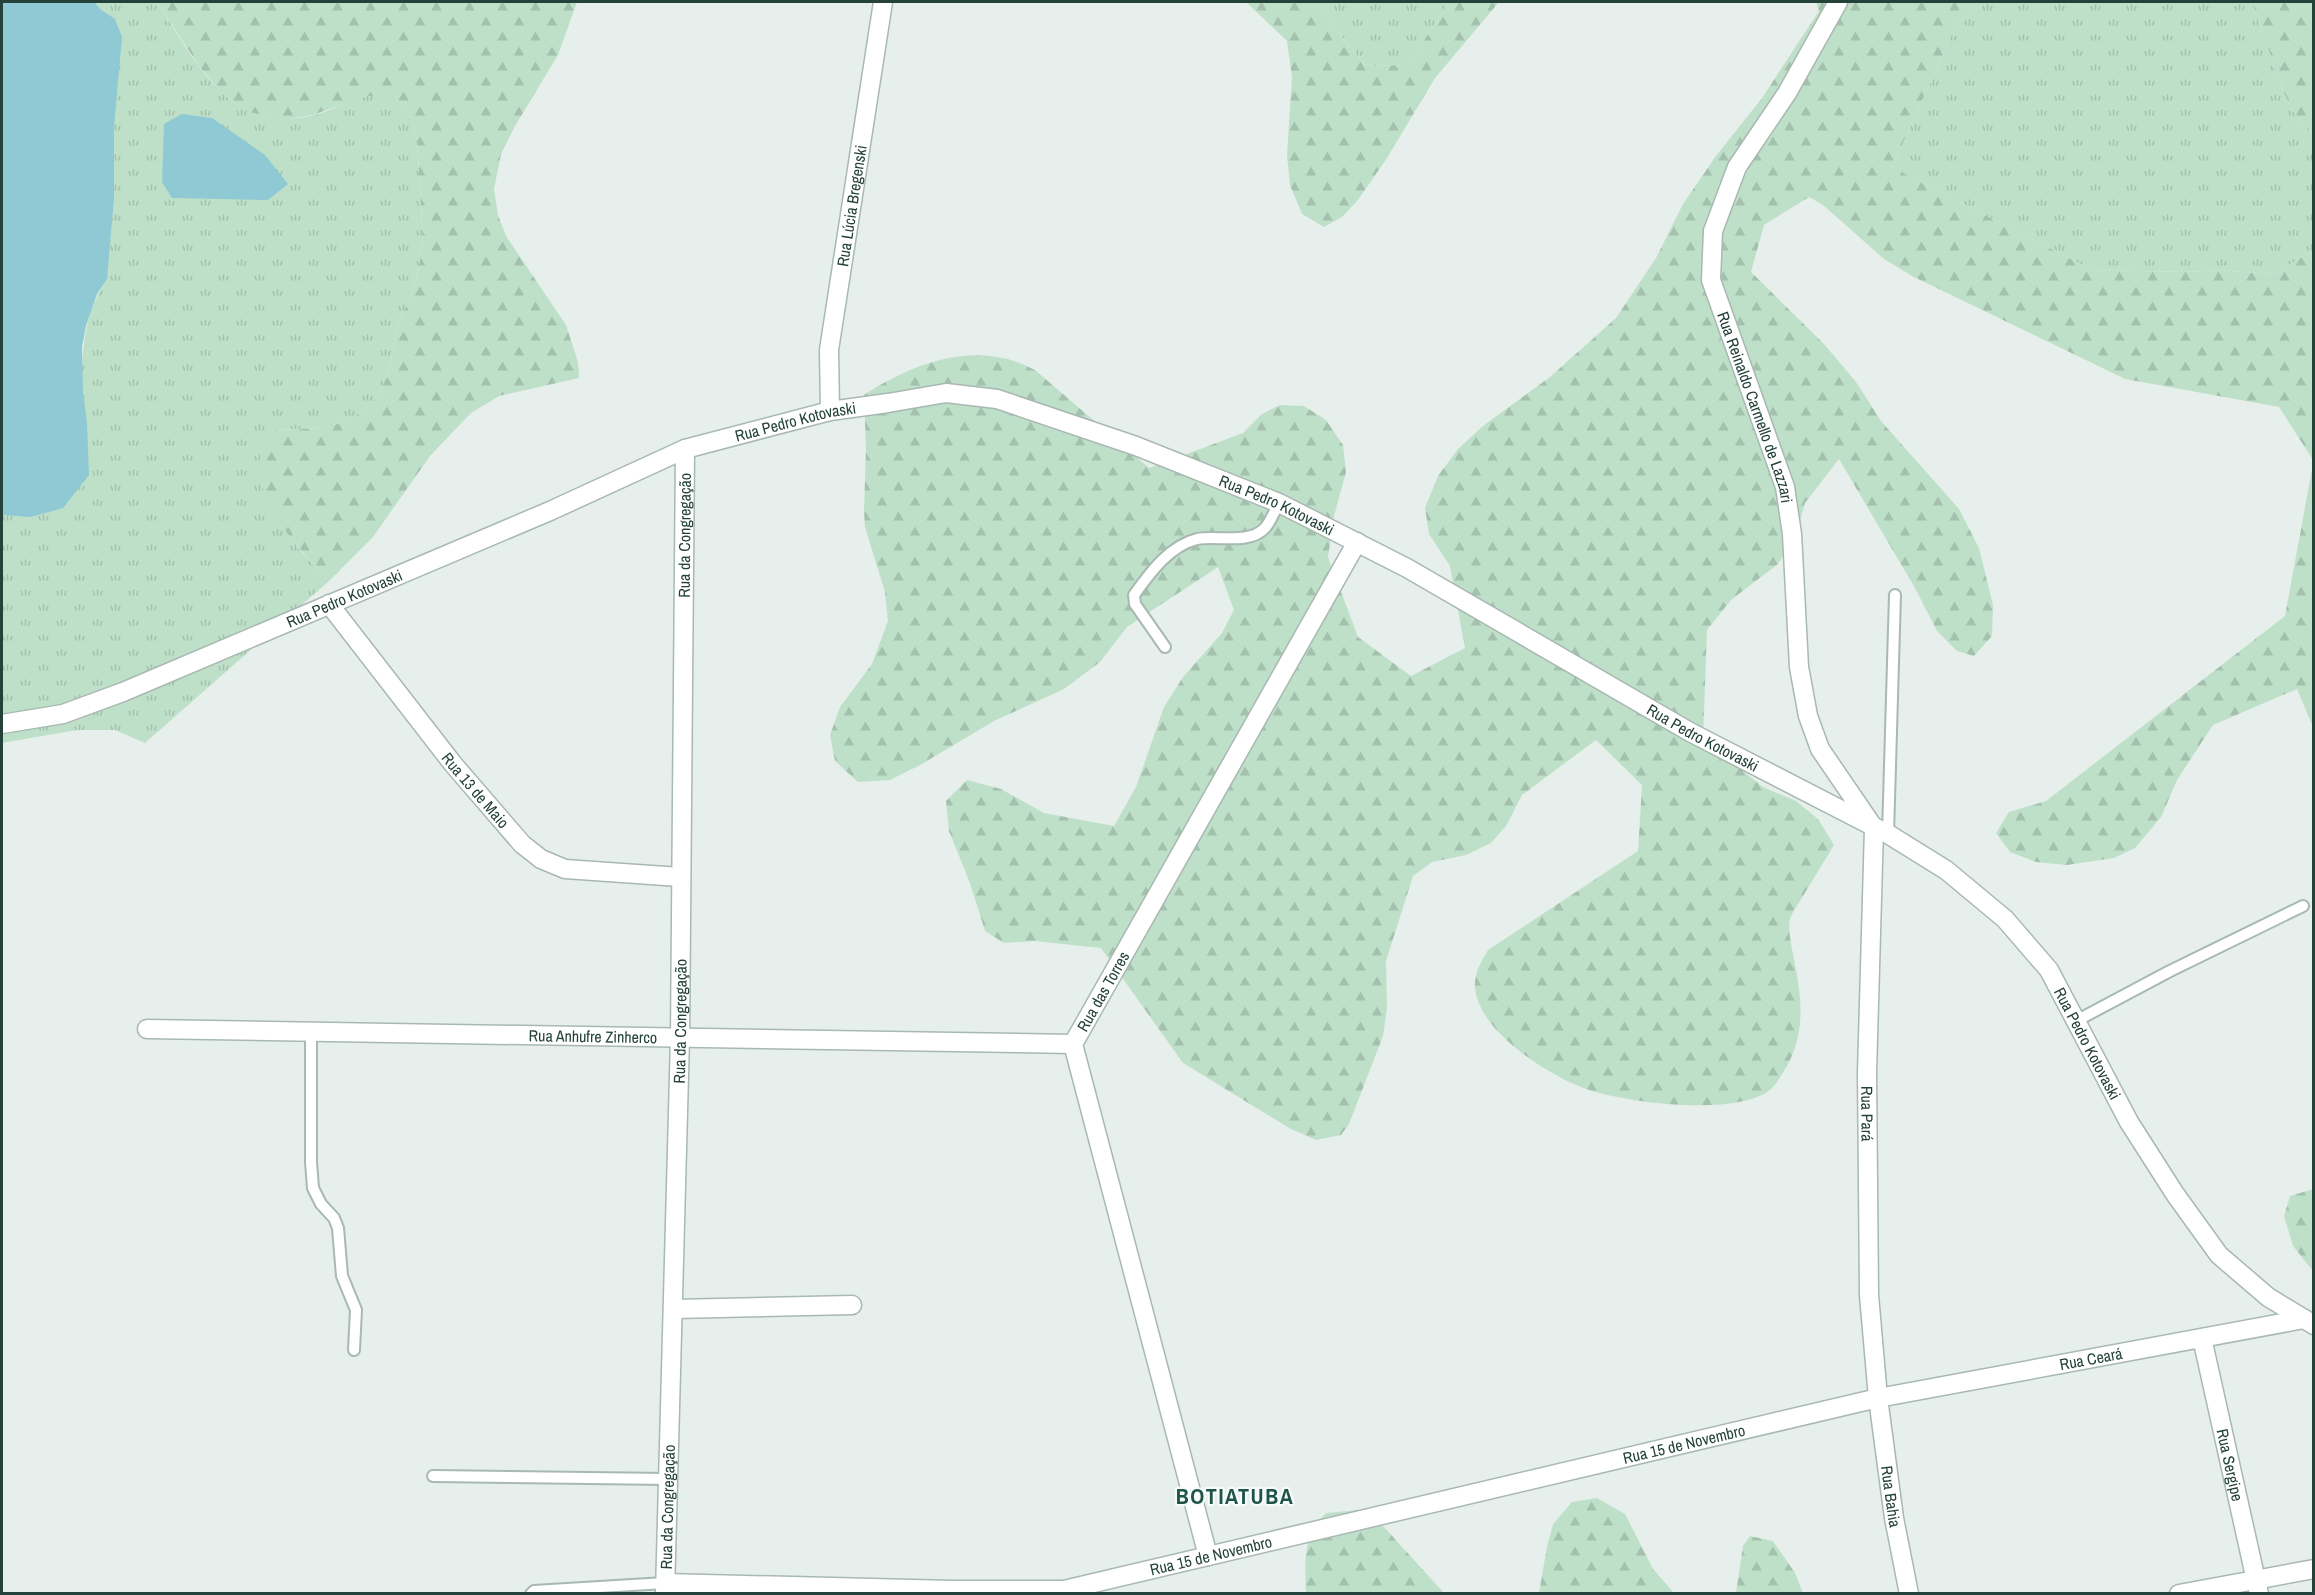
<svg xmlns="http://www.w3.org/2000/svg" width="2315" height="1595" font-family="'Archivo Narrow',sans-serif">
<defs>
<pattern id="grass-tufts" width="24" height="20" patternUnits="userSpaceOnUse" patternTransform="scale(1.5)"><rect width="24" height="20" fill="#bfe0c8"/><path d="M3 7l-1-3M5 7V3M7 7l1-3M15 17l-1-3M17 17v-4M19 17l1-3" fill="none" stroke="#a4c1ad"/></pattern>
<pattern id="forest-firs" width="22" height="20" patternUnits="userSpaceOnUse" patternTransform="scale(1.5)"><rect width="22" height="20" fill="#bfe0c8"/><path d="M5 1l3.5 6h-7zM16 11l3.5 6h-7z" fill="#a4c1ad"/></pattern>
</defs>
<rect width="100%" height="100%" fill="#e6efeb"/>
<path fill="url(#grass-tufts)" d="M 95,2 L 157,2 C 196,61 227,133 311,116 C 329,112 345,101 363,97 C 373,94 385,96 395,96 L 409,112 L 417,139 L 423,241 L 417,278 L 399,324 L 387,378 L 372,404 L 348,421 L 322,428 L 275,430 L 275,515 L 300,550 L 329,581 L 145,743 L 115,730 L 77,730 L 2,743 L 2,485 L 83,441 C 83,386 74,327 107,279 L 98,5 Z
M 1315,2 L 1449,2 L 1408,65 L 1365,66 Z
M 1988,2 L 2252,2 L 2282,88 L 2292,110 L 2313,134 L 2313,251 L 2274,274 L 2217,270 L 2186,272 L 2092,270 L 1892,167 L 1958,21 Z"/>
<path fill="url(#forest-firs)" d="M 157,2 L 577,2 L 558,55 L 515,126 L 501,154 L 494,189 L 498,215 L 506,236 L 566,325 L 578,362 L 579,378 L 499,396 L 471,413 L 430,456 L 373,537 L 329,581 C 307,557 269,518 262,486 C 259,474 261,460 260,448 L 275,430 L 322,428 L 348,421 L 372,404 L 387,378 L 399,324 L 417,278 L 423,241 L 417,139 L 409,112 L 395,96 L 365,96 L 313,115 L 281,120 L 246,111 L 220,91 L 199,66 Z
M 1246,2 L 1315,2 L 1365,66 L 1408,65 L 1449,2 L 1499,2 L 1435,78 L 1387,158 L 1358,200 L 1342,217 L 1324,227 L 1302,214 L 1290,185 L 1287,155 L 1292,77 L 1287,41 Z
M 1816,2 L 1988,2 L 1958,21 L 1892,167 L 2092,270 L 2186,272 L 2217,270 L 2274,274 L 2313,251 L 2313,460 L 2279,407 L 2125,379 L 1912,276 L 1884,259 L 1823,205 L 1809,197 L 1764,225 L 1751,272 L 1824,344 L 1856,382 L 1881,421 L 1959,509 L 1979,548 L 1993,605 L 1992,636 L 1974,656 L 1957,651 L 1937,631 L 1915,588 L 1839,459 L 1805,503 L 1795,538 L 1778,564 L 1731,600 L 1707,630 L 1703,739 L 1763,787 L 1796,801 L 1818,819 L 1834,845 C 1824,862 1813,879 1803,896 C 1800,902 1794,909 1791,916 C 1786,929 1793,951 1795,965 C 1803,1004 1805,1040 1782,1074 C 1779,1079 1775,1086 1771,1089 C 1739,1117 1628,1103 1589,1090 C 1550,1077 1479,1032 1475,988 C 1474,973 1481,962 1488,950 L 1638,851 L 1642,785 L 1596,740 L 1522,795 L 1506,826 L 1491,843 L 1466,855 L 1432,862 L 1413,876 L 1386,961 L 1387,1008 L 1383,1036 L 1349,1124 L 1341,1135 L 1316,1140 L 1289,1128 L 1183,1063 L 1101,948 L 1035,941 L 1004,943 L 985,931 L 970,883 L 949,831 L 946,801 L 967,780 L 1001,789 L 1044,813 L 1114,826 L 1136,787 L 1164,707 L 1183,677 L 1222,633 L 1234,610 L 1218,567 L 1127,627 L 1100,662 L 1064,689 L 994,721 L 920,765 L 890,780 L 858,782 L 835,761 L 830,735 L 840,707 L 872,664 L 888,621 L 885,592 L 865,527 L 864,511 L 866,449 L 864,395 C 915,362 978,339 1035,370 L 1149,468 L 1243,433 L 1262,414 L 1280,405 L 1304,406 L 1326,420 L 1343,445 L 1346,472 L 1334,516 L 1328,557 L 1358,637 L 1411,676 L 1465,648 L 1450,566 L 1429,534 L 1425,508 L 1438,476 L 1458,449 L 1483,426 L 1550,377 L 1616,318 L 1656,258 L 1683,204 L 1716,156 L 1762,98 L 1819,11 Z
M 2252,2 L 2313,2 L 2313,134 L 2292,110 L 2282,88 Z
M 2313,464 L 2313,727 L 2297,689 L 2213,725 L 2177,780 L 2161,817 L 2135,848 L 2114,858 L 2067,865 L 2036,862 L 2010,852 L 1996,833 L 2009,812 L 2046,801 L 2285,616 Z
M 2313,1189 L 2314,1189 L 2313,1271 L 2293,1246 L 2284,1216 L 2290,1196 Z
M 1597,1498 L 1625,1514 L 1653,1569 L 1674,1593 L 1539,1593 L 1547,1547 L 1553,1524 L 1572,1502 Z
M 1359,1510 L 1383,1526 L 1444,1593 L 1306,1593 C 1305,1562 1302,1537 1326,1513 Z
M 1750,1536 L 1773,1541 L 1795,1573 L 1803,1593 L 1736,1593 L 1743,1546 Z"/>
<path fill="#8ec9d4" d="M 2,2 L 95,2 L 100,9 L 115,19 L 122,37 L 114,127 L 114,198 L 107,279 L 97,294 L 86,326 L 82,347 L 83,392 L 87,423 L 89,475 L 63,508 L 31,517 L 2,515 Z
M 182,114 L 212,118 L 265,155 L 288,184 L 268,200 L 172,198 L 162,182 L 164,124 Z"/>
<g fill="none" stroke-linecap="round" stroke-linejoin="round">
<defs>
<path id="service" d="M 1165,647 L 1135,604 L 1134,595 C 1150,573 1169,546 1197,539 C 1217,535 1249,545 1265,528 C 1271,521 1275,510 1279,503
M 1888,834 L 1895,595
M 2076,1021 L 2170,971 L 2303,906
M 311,1032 L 311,1162 L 313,1188 L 321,1204 L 334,1218 L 338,1228 L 342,1276 L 356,1310 L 354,1350
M 433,1476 L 669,1479
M 531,1594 L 534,1591 L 665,1583"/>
<g id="minor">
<path id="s1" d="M 1838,2 L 1787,93 L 1737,167 L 1713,231 L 1711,280 L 1785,487 L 1792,534 L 1799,667 L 1808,716 L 1820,749 L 1874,828 L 1867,1073 L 1869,1295 L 1878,1398 L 1894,1518 L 1909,1594"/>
<path id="s2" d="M 830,411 L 829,350 L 883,2"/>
<path id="s3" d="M 329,604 L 453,764 L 522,844 L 541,859 L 565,869 L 680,877"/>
<path id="s4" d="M 147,1029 L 1073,1044"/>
<path d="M 674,1309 L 852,1305"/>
<path id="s5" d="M 2202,1338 L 2259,1594"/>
<path id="s6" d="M 1208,1556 L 1073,1044 L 1357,542"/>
<path id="s7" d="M 665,1583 L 953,1590 L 1064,1590 L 1878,1398 L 2304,1319"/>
<path id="s8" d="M 665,1593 L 680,1038 L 685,449"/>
<path d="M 2179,1594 L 2314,1569"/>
</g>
<g id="tertiary">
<path id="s9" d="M 2,724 L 63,714 L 123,692 L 550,511 L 685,449 L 830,411 L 888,403 L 946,393 L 997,399 L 1136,446 L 1279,503 L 1407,568 L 1690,732 L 1888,834 L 1946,870 L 2005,919 L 2049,970 L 2129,1122 L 2175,1194 L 2219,1255 L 2268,1297 L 2314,1325"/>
</g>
</defs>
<use href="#service" stroke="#a8b8b2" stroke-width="14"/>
<use href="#minor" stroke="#a8b8b2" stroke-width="21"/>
<use href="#tertiary" stroke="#a8b8b2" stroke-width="21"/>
<use href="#service" stroke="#fff" stroke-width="10"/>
<use href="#minor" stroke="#fff" stroke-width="18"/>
<use href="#tertiary" stroke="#fff" stroke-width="18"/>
</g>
<g text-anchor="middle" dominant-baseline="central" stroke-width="4.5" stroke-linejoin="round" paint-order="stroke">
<g font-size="16" fill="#24423a" stroke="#f7fbf9">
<text stroke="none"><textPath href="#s2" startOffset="207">Rua Lúcia Bregenski</textPath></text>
<text stroke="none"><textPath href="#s1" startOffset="446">Rua Reinaldo Carmello de Lazzari</textPath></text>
<text stroke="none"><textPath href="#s9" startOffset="852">Rua Pedro Kotovaski</textPath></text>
<text stroke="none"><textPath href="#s9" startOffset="1356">Rua Pedro Kotovaski</textPath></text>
<text stroke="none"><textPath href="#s8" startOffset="1058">Rua da Congregação</textPath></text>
<text stroke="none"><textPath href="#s9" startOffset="366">Rua Pedro Kotovaski</textPath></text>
<text stroke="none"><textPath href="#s9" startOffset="1842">Rua Pedro Kotovaski</textPath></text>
<text stroke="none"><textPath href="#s3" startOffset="237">Rua 13 de Maio</textPath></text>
<text stroke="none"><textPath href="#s6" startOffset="590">Rua das Torres</textPath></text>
<text stroke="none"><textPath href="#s8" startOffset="572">Rua da Congregação</textPath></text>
<text stroke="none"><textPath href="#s4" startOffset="446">Rua Anhufre Zinherco</textPath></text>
<text stroke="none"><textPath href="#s9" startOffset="2346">Rua Pedro Kotovaski</textPath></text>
<text stroke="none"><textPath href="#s1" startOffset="1178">Rua Pará</textPath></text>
<text stroke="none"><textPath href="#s7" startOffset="1452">Rua Ceará</textPath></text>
<text stroke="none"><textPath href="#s7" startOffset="1036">Rua 15 de Novembro</textPath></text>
<text stroke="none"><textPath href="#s5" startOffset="130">Rua Sergipe</textPath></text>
<text stroke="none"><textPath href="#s1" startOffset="1562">Rua Bahia</textPath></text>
<text stroke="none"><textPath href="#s8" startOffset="86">Rua da Congregação</textPath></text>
<text stroke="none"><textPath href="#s7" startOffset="550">Rua 15 de Novembro</textPath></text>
</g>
<g font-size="22" font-weight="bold" letter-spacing="1.5" fill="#1f5548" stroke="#f7fbf9">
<text x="1235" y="1496">BOTIATUBA</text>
</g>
</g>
<rect width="2315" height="1595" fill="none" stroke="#24423a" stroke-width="6"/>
</svg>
